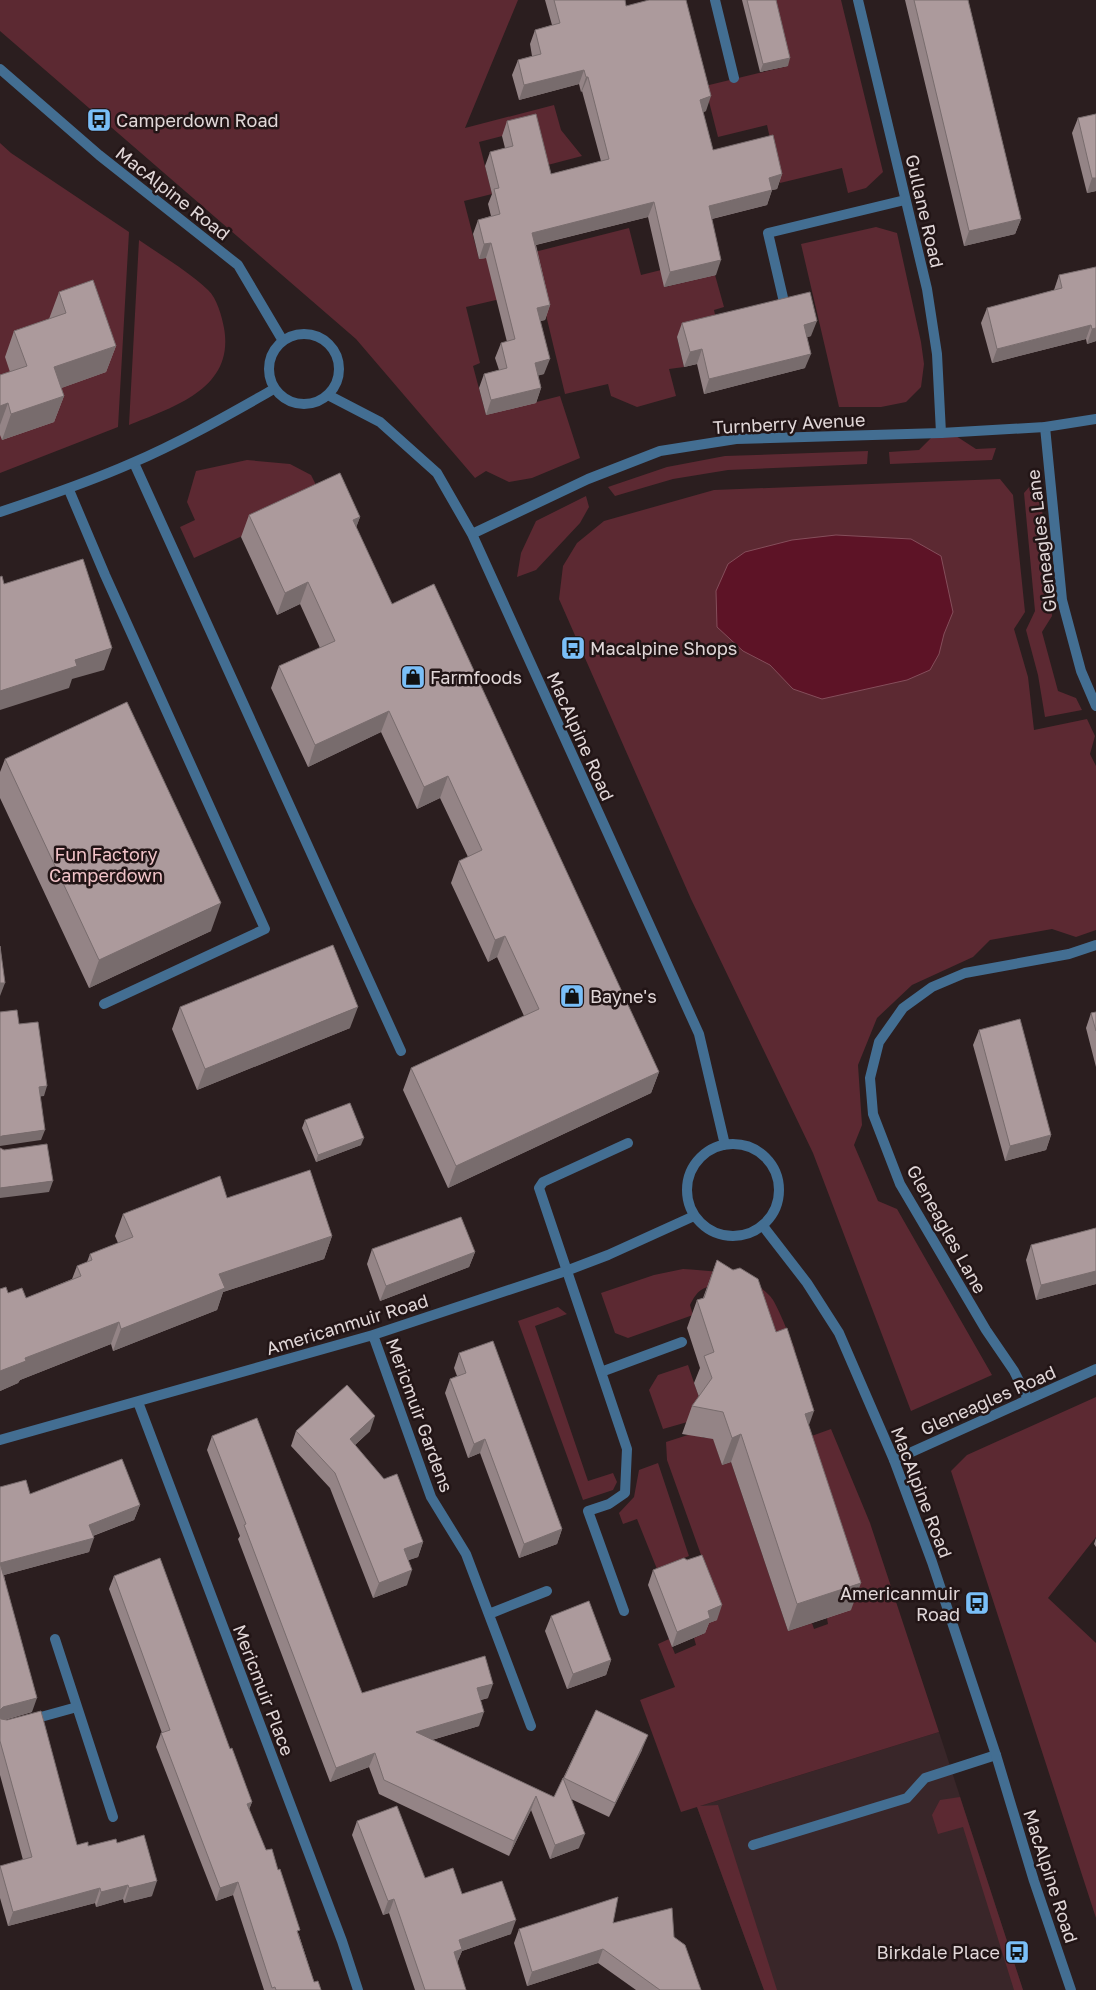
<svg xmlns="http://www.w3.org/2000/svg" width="1096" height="1990" font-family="'Golos Text',sans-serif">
<rect width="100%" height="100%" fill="#2b1e1f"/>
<path fill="#392629" d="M 939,1732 L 1023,1990 L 764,1990 L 697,1807 Z"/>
<path fill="#5c2932" d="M 0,0 L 518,0 L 465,128 L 554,105 L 561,130 L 582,156 L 540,167 L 530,129 L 479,142 L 492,194 L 464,201 L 479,259 L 501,254 L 507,259 L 629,228 L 641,275 L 661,270 L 665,287 L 715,275 L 724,307 L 714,310 L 718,328 L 677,337 L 684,367 L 669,369 L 676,396 L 637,407 L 611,396 L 608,384 L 565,394 L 546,315 L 496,300 L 466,307 L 480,363 L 473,366 L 486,415 L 560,396 L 580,458 L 532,478 L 509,482 L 486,471 L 475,478 L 356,339 L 0,31 Z
M 772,0 L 841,0 L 883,172 L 866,188 L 848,193 L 842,168 L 780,183 L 767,125 L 718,137 L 705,86 L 788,66 Z
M 0,143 L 11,153 L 129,232 L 118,427 L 0,473 Z
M 876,227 L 897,233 L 921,342 L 924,364 L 921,387 L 906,402 L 881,407 L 839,407 L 801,244 Z
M 139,240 C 162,256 188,271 208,290 C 217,298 222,317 224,328 C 235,389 173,407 129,425 Z
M 933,436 L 956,436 L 976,449 L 996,448 L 992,460 L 890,464 L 889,452 L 919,450 Z
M 868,451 L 867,464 L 728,470 L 673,479 L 615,496 L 608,487 L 667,467 L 725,456 Z
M 247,460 L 290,464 L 311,475 L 323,499 L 194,558 L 180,527 L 195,520 L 187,502 L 196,471 Z
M 1037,478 L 1050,562 L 1052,616 L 1042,632 L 1058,691 L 1076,698 L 1082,710 L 1045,717 L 1038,675 L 1026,630 L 1035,611 L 1024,493 Z
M 1000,479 L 1013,495 L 1025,612 L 1014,629 L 1028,677 L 1034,730 L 1087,719 L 1095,736 L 1090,754 L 1096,766 L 1096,930 L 1076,937 L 1052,929 L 990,940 L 973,957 L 912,985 L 877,1018 L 858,1065 L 862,1125 L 854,1145 L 878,1201 L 897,1209 L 992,1375 L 911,1411 L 813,1153 L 691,899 L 559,599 L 563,566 L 577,543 L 604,521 L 714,490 Z
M 586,496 L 589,507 L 580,523 L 536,570 L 517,577 L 521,553 L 536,521 Z
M 683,1269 C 713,1271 748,1272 770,1296 C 777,1303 790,1338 795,1349 L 766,1360 L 719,1286 C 702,1286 697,1291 690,1305 L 693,1315 L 628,1338 L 615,1333 L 601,1293 L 654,1275 Z
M 558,1307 L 567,1314 L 535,1326 L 588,1481 L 613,1473 L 617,1482 L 613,1490 L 583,1500 L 518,1321 Z
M 688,1365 L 704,1412 L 691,1421 L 663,1429 L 649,1390 L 658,1375 Z
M 1096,1397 L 1096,1537 L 1048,1598 L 1096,1643 L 1096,1918 L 951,1471 L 967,1455 Z
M 831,1429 L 870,1523 L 939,1732 L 700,1806 L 718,1805 L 777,1990 L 764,1990 L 697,1807 L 681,1812 L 640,1700 L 675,1687 L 658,1644 L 669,1639 L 675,1654 L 696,1645 L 694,1638 L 705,1633 L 705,1566 L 667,1460 L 666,1442 L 694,1433 L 704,1438 L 712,1435 L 722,1465 L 731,1462 L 788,1631 L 812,1623 L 814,1629 L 828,1624 L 795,1442 Z
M 658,1463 L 689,1556 L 657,1569 L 637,1519 L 623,1524 L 619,1513 L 634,1497 L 639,1470 Z
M 960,1797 L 1023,1990 L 1014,1990 L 963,1827 L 938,1834 L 932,1815 L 940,1800 Z"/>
<path fill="#5d1326" stroke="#854e5b" d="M 836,535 L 911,539 L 941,556 L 953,612 L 944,634 L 939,654 L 930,670 L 907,680 L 822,699 L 793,689 L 770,665 L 743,651 L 717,627 L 716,591 L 728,564 L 745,552 L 792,540 Z"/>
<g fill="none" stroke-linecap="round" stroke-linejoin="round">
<path stroke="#436e92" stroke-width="10" d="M 715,0 L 734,78
M 784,302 L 768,233 L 905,200
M 134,463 L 401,1051
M 69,490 L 105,575 L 265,929 L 104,1004
M 601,1372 L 682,1342
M 624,1611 L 588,1511 L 609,1504 L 625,1493 L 627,1449 L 539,1188 L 543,1182 L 628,1143
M 753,1845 L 907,1798 L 925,1778 L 996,1755"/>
<path stroke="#436e92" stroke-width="10" d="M 858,0 L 927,289 L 937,354 L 941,433
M 1045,427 L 1062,600 L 1081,671 L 1096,706
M 373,1335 L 431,1497 L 466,1554 L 531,1726
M 1028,1399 L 1014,1371 L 986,1330 L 900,1184 L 873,1114 L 870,1078 L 879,1042 L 903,1008 L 932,987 L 965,973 L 1069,954 L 1096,945
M 138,1402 L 342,1941 L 358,1990
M 0,1440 L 373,1335 L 566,1271 L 608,1255 L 694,1216
M 894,1460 L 1096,1369
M 489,1614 L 547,1591
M 55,1639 L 113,1817
M 30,1720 L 77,1707"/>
<path stroke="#436e92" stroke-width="10" d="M 0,69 L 99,155 L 238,265 L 283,341
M269 369a35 35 0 1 1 70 0a35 35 0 1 1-70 0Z
M 328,395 L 380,422 L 437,473 L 472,534 L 699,1034 L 725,1145
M 0,512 C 45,497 89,482 132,463 C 181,442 228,415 274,389
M 472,534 L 588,479 L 660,451 L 736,439 L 941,433 L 1045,427 L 1096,419
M687 1190a46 46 0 1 1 92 0a46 46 0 1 1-92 0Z
M 763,1226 L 807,1283 L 839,1333 L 894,1460 L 932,1562 L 996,1755 L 1034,1881 L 1071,1990"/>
</g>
<path fill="#948486" d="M 545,0 L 625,0 L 626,6 L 706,111 L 703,112 L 713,150 L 782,174 L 777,189 L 772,190 L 767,205 L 712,219 L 716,275 L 664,287 L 648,217 L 536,245 L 550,305 L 545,320 L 540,321 L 544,374 L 538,375 L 541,388 L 536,403 L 486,415 L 479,388 L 484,374 L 499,370 L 495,358 L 501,343 L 507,342 L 486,258 L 479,259 L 473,234 L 478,220 L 491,216 L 488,204 L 492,194 L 485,166 L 490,152 L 505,148 L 502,136 L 507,121 L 551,174 L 601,161 L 582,91 L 581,92 L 579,84 L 519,100 L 512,75 L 518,60 L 532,56 L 530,44 L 535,30 L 552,25 Z
M 742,0 L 776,0 L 788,66 L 760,72 Z
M 905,0 L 968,0 L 1021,219 L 1015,234 L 964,246 Z
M 1096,114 L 1096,191 L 1087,193 L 1072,133 L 1078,118 Z
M 1096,267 L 1096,341 L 1087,344 L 1086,339 L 992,363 L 981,323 L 987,308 L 1054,290 L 1059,275 Z
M 59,292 L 116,346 L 106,372 L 61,388 L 64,396 L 54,422 L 2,440 L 0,435 L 0,375 L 10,372 L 5,357 L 14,331 L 49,319 Z
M 682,323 L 811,336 L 807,337 L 805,368 L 704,394 L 697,364 L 684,367 L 677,337 Z
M 249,515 L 360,517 L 356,527 L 392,604 L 659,1072 L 651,1093 L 448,1188 L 403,1090 L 411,1068 L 524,1016 L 497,957 L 488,962 L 451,883 L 459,861 L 468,857 L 440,798 L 417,809 L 381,732 L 308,767 L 271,688 L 279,666 L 320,648 L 300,604 L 277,615 L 241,537 Z
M 5,759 L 211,931 L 89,988 L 0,798 L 0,772 Z
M 180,1007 L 350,1028 L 197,1090 L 172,1029 Z
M 1096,1012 L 1096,1067 L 1086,1028 L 1091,1013 Z
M 979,1030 L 1051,1135 L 1046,1150 L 1005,1161 L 973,1045 Z
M 305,1120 L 361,1145 L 316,1162 L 302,1128 Z
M 227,1198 L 332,1236 L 324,1259 L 223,1292 L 217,1310 L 113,1351 L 111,1344 L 20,1380 L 18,1383 L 0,1391 L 0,1289 L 8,1293 L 26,1298 L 72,1279 L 77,1266 L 87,1262 L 90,1254 L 118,1243 L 115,1236 L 123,1214 Z
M 1096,1228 L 1096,1284 L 1036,1300 L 1026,1260 L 1031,1245 Z
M 372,1249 L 475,1252 L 469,1267 L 380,1301 L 367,1264 Z
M 717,1260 L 809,1427 L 851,1610 L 788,1631 L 731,1462 L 722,1465 L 713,1439 L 682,1434 L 692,1406 L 699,1397 L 694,1383 L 700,1368 L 687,1328 L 697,1300 L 703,1298 Z
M 459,1353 L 562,1529 L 557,1544 L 519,1558 L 480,1453 L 468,1458 L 445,1393 L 450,1379 L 457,1376 L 454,1368 Z
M 296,1431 L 370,1431 L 355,1445 L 423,1542 L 418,1557 L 408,1560 L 407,1585 L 373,1598 L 330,1488 L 291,1446 Z
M 212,1436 L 362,1693 L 488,1698 L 481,1700 L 479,1726 L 432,1740 L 554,1797 L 596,1710 L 642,1750 L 609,1817 L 571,1799 L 579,1848 L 550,1859 L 531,1810 L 509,1856 L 379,1794 L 369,1767 L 330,1782 L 238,1539 L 240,1536 L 207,1450 Z
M 0,1487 L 30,1494 L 140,1505 L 134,1520 L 93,1536 L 89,1552 L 4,1575 L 32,1712 L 5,1720 L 77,1845 L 88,1846 L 117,1843 L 152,1896 L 124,1903 L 123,1899 L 96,1907 L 95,1903 L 8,1926 L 0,1898 L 0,1866 L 23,1860 L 0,1775 Z
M 1096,1538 L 1096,1547 L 1094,1544 Z
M 653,1570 L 717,1620 L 709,1623 L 705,1633 L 672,1647 L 648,1585 Z
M 114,1576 L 230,1749 L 252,1802 L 249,1809 L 299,1935 L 314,1982 L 321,1990 L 264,1990 L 233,1895 L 216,1901 L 156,1747 L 161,1733 L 162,1733 L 109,1589 Z
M 551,1616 L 611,1660 L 606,1675 L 567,1689 L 545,1631 Z
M 357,1821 L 425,1878 L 462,1894 L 511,1934 L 462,1951 L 457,1963 L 466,1990 L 415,1990 L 389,1913 L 383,1915 L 352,1835 Z
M 613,1923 L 674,1937 L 701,1990 L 636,1990 L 598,1963 L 527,1986 L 514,1943 L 519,1929 Z"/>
<path fill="#786c6d" d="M 790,58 L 788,66 L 760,72 L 763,64 Z
M 584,70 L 579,84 L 519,100 L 524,85 Z
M 586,77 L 588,77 L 582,91 L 581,92 Z
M 711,96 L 706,111 L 695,115 L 700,100 Z
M 782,174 L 777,189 L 764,192 L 769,178 Z
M 1092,178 L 1096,178 L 1096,191 L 1087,193 Z
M 772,190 L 767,205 L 703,221 L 709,206 Z
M 654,202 L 648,217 L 527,247 L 532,233 Z
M 1021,219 L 1015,234 L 964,246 L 969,231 Z
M 491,243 L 486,258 L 479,259 L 484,244 Z
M 721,260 L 716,275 L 664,287 L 670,272 Z
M 550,305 L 545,320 L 532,323 L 537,308 Z
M 817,321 L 811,336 L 798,340 L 804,325 Z
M 1091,325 L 1086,339 L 992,363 L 997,349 Z
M 1096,328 L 1096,341 L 1087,344 L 1092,329 Z
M 116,346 L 106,372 L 45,394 L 54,367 Z
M 702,349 L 697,364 L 684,367 L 690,352 Z
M 811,354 L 805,368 L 704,394 L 709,379 Z
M 550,359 L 544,374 L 530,378 L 535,363 Z
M 541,388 L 536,403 L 486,415 L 491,400 Z
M 64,396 L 54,422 L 2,440 L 11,414 Z
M 8,403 L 0,425 L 0,406 Z
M 360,517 L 352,539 L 353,520 Z
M 308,582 L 300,604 L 277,615 L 285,593 Z
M 112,648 L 104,670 L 72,679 L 69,688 L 0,710 L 0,691 L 75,660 Z
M 389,711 L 381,732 L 308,767 L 315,745 Z
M 448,776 L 440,798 L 417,809 L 424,787 Z
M 221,903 L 211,931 L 89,988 L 99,960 Z
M 505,936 L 497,957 L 488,962 L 495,940 Z
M 0,983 L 5,983 L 0,996 Z
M 358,1007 L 350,1028 L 197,1090 L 205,1069 Z
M 659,1072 L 651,1093 L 448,1188 L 456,1166 Z
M 47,1086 L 44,1096 L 36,1097 L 39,1087 Z
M 45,1130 L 41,1140 L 0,1146 L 0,1137 L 2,1136 Z
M 1051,1135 L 1046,1150 L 1005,1161 L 1010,1146 Z
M 364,1138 L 361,1145 L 316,1162 L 318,1155 Z
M 53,1181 L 49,1192 L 0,1198 L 0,1188 Z
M 332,1236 L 324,1259 L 223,1292 L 217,1310 L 113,1351 L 121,1329 L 219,1274 Z
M 475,1252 L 469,1267 L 380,1301 L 386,1286 Z
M 1096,1271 L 1096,1284 L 1036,1300 L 1041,1285 Z
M 119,1322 L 111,1344 L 20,1380 L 18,1383 L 0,1391 L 0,1371 L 25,1358 Z
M 814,1411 L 804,1439 L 805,1414 Z
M 375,1416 L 370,1431 L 345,1454 L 350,1439 Z
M 741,1434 L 731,1462 L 722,1465 L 732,1438 Z
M 485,1439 L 480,1453 L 468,1458 L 474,1444 Z
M 140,1505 L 134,1520 L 84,1539 L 89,1525 Z
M 562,1529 L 557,1544 L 519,1558 L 524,1544 Z
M 94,1538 L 89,1552 L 0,1576 L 0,1563 Z
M 423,1542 L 418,1557 L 398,1564 L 404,1549 Z
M 412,1570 L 407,1585 L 373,1598 L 379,1583 Z
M 861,1583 L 851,1610 L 788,1631 L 797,1604 Z
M 722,1605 L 717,1620 L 709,1623 L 705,1633 L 672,1647 L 677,1632 L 708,1611 Z
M 611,1660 L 606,1675 L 567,1689 L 573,1674 Z
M 493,1684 L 488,1698 L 472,1702 L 477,1688 Z
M 37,1698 L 32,1712 L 0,1721 L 0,1710 L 3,1707 Z
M 484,1712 L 479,1726 L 411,1746 L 416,1732 Z
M 648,1735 L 642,1750 L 609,1817 L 615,1803 Z
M 375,1753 L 369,1767 L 330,1782 L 336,1768 Z
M 536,1796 L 531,1810 L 509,1856 L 514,1841 Z
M 252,1802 L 247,1815 L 247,1804 Z
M 585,1834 L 579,1848 L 550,1859 L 555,1845 Z
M 157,1881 L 152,1896 L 124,1903 L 129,1888 Z
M 238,1882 L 233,1895 L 216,1901 L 220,1888 Z
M 128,1885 L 123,1899 L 96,1907 L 101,1892 Z
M 100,1888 L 95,1903 L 8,1926 L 13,1912 Z
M 394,1899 L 389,1913 L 383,1915 L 388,1901 Z
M 516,1920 L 511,1934 L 462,1951 L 457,1963 L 454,1952 L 459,1940 Z
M 603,1949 L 598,1963 L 527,1986 L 532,1972 Z"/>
<path fill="#ac9a9c" stroke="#786c6d" d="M 554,0 L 625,0 L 626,6 L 649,0 L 686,0 L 711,96 L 700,100 L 713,150 L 773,135 L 782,174 L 769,178 L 772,190 L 709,206 L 721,260 L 670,272 L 654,202 L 532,233 L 550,305 L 537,308 L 550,359 L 535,363 L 541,388 L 491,400 L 484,374 L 507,368 L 501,343 L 515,339 L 491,243 L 484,244 L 478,220 L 500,214 L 494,189 L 499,188 L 490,152 L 513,146 L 507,121 L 536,114 L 551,174 L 609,159 L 588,77 L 586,77 L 584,70 L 524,85 L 518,60 L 541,54 L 535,30 L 560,23 Z
M 747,0 L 776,0 L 790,58 L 763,64 Z
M 914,0 L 968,0 L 1021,219 L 969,231 Z
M 1096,114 L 1096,178 L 1092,178 L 1078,118 Z
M 1096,267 L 1096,328 L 1092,329 L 1091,325 L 997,349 L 987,308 L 1062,288 L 1059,275 Z
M 93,280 L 116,346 L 54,367 L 64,396 L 11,414 L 8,403 L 0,406 L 0,375 L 27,366 L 14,331 L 66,313 L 59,292 Z
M 810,292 L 817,321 L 804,325 L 811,354 L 709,379 L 702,349 L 690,352 L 682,323 Z
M 340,473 L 360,517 L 353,520 L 392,604 L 434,584 L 659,1072 L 456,1166 L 411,1068 L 539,1009 L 505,936 L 495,940 L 459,861 L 482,850 L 448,776 L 424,787 L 389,711 L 315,745 L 279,666 L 335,641 L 308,582 L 285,593 L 249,515 Z
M 83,559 L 112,648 L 75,660 L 77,666 L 0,691 L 0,577 L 2,576 L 4,584 Z
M 127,702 L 221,903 L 99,960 L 5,759 Z
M 333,945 L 358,1007 L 205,1069 L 180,1007 Z
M 0,946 L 5,983 L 0,983 Z
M 17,1010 L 19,1024 L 38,1022 L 47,1086 L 39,1087 L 45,1130 L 2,1136 L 0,1137 L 0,1012 Z
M 1096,1012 L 1096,1031 L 1091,1013 Z
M 1020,1019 L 1051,1135 L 1010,1146 L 979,1030 Z
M 350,1103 L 364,1138 L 318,1155 L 305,1120 Z
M 47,1144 L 53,1181 L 0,1188 L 0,1148 L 4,1150 Z
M 310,1170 L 332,1236 L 219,1274 L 225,1288 L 121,1329 L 119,1322 L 25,1358 L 26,1361 L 0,1371 L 0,1289 L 6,1287 L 8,1293 L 22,1288 L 26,1298 L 81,1276 L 77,1266 L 92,1260 L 90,1254 L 133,1237 L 123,1214 L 220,1176 L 227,1198 Z
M 461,1217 L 475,1252 L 386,1286 L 372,1249 Z
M 1096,1228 L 1096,1271 L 1041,1285 L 1031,1245 Z
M 717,1260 L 733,1270 L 740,1268 L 758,1279 L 776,1332 L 787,1328 L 814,1411 L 805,1414 L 861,1583 L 797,1604 L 741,1434 L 732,1438 L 723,1412 L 692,1406 L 712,1378 L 704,1356 L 714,1352 L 697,1300 L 704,1298 Z
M 493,1341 L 562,1529 L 524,1544 L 485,1439 L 474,1444 L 450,1379 L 466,1373 L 459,1353 Z
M 347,1385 L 375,1416 L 350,1439 L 384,1479 L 397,1474 L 423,1542 L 404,1549 L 412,1570 L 379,1583 L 335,1473 L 296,1431 Z
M 257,1418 L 362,1693 L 485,1656 L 493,1684 L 477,1688 L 484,1712 L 416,1732 L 554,1797 L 563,1778 L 585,1834 L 555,1845 L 536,1796 L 514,1841 L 384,1780 L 375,1753 L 336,1768 L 244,1525 L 246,1524 L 212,1436 Z
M 122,1459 L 140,1505 L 89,1525 L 94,1538 L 0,1563 L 37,1698 L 3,1707 L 0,1710 L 0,1487 L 26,1480 L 30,1494 Z
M 702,1555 L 722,1605 L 708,1611 L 710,1618 L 677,1632 L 653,1570 L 684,1558 L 687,1560 Z
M 160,1558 L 230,1749 L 232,1748 L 252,1802 L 247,1804 L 266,1850 L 272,1849 L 278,1870 L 280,1869 L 300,1930 L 297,1931 L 314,1982 L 318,1981 L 321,1990 L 276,1990 L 275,1987 L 272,1988 L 238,1882 L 220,1888 L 161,1733 L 170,1730 L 114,1576 Z
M 589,1601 L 611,1660 L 573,1674 L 551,1616 Z
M 596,1710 L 648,1735 L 615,1803 L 564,1778 Z
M 41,1711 L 77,1845 L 88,1842 L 88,1846 L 116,1839 L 117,1843 L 144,1835 L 157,1881 L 129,1888 L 128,1885 L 101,1892 L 100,1888 L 13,1912 L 0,1866 L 32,1857 L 0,1741 L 0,1717 L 1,1719 L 7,1720 Z
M 397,1806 L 425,1878 L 453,1868 L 462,1894 L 502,1881 L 516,1920 L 459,1940 L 462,1949 L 454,1952 L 466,1990 L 425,1990 L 394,1899 L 388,1901 L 357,1821 Z
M 618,1897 L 613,1923 L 672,1908 L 674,1937 L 685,1945 L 701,1990 L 660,1990 L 603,1949 L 532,1972 L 519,1929 Z"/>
<defs>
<symbol id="bus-square" viewBox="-11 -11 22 22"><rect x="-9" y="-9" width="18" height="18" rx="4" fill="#7abff8" stroke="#221516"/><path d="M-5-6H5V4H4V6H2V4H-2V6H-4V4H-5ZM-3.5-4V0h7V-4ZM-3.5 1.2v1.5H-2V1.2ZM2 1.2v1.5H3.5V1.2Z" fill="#111"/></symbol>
<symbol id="shop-square" viewBox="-11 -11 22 22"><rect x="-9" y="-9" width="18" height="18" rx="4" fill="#7abff8" stroke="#221516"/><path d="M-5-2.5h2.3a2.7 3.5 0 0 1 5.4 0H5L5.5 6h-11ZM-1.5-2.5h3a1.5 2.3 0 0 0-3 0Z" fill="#111"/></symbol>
</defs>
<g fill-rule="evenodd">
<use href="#bus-square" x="85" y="106" width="28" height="28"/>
<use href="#bus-square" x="559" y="634" width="28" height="28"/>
<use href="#shop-square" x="399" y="663" width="28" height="28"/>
<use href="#shop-square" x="558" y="982" width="28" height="28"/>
<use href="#bus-square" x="963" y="1589" width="28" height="28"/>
<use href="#bus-square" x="1003" y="1938" width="28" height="28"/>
</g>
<g text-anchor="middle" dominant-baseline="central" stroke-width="5" stroke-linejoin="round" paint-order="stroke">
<g font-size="18" fill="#e1d7d8" stroke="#221516" text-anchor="start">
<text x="116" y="120">Camperdown Road</text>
<text x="590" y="648">Macalpine Shops</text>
<text x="430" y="677">Farmfoods</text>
<text x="590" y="996">Bayne's</text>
<text x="960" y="1593" text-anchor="end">Americanmuir<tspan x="960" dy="21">Road</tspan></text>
<text x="1000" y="1952" text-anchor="end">Birkdale Place</text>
</g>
<g font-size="18" fill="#e1d7d8" stroke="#221516">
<text transform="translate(173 193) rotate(38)">MacAlpine Road</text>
<text transform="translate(925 211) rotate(77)">Gullane Road</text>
<text transform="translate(789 423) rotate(-3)">Turnberry Avenue</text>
<text transform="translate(1041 541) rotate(-97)">Gleneagles Lane</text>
<text transform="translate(581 736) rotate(66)">MacAlpine Road</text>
<text transform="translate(947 1229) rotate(61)">Gleneagles Lane</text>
<text transform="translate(347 1324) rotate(-17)">Americanmuir Road</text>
<text transform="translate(988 1400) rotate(-24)">Gleneagles Road</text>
<text transform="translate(420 1415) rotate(70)">Mericmuir Gardens</text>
<text transform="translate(922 1492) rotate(69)">MacAlpine Road</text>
<text transform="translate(264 1690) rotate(69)">Mericmuir Place</text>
<text transform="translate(1051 1876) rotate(72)">MacAlpine Road</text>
</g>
<g font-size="18" fill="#f2c3c8" stroke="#221516">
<text x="106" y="854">Fun Factory<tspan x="106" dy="21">Camperdown</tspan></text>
</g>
</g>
</svg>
